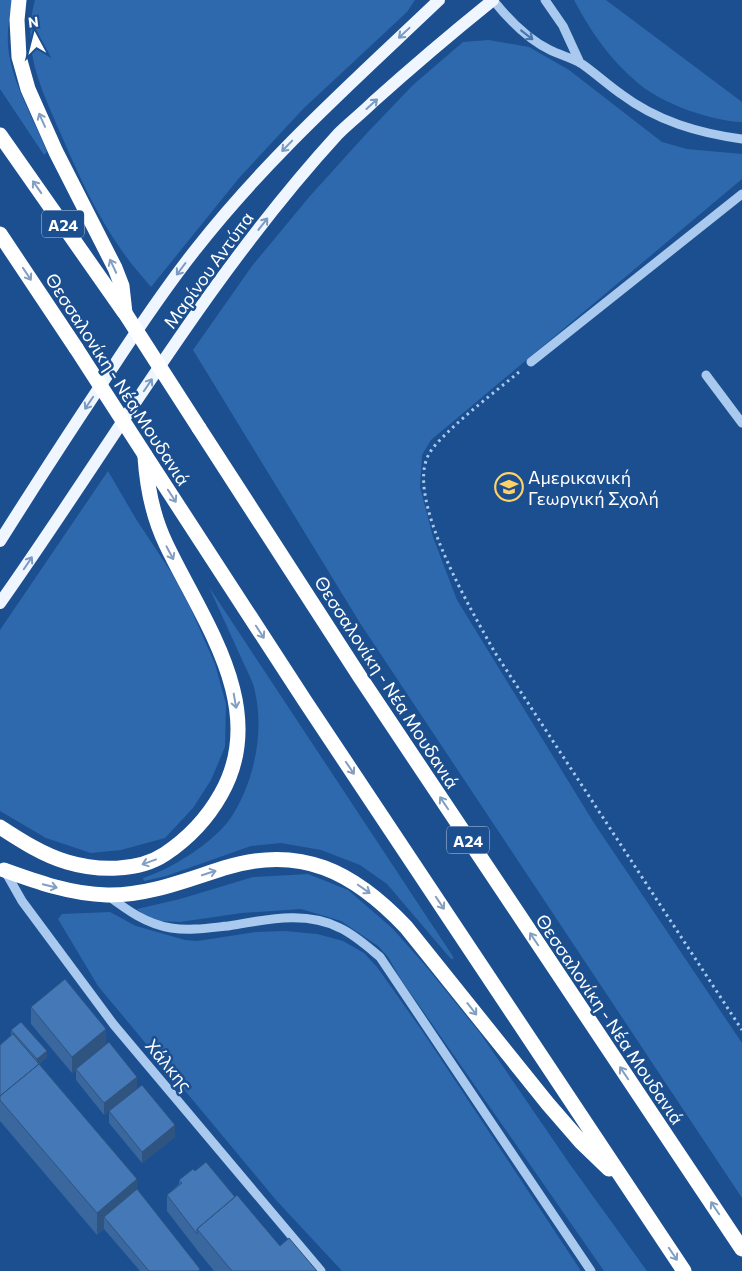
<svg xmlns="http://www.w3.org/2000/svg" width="742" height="1271" font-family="Commissioner,sans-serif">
<rect width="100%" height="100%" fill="#1b4f8f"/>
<path fill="#2e69ad" d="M 0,0 L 12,0 C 9,18 6,36 9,54 C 15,89 34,119 47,152 L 44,155 L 0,89 Z
M 35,0 L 415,0 L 407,12 L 304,108 L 239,178 L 151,287 C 141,275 131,264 122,251 C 96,214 78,174 60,132 C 41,88 21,49 35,0 Z
M 574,0 L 606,0 L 742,102 L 742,122 C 711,121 663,104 639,84 C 612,62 590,31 574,0 Z
M 489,40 L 529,47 L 569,70 L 662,142 L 687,149 L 742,154 L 742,179 L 431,440 L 422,455 L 420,487 L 433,537 L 457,600 L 594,823 L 742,1043 L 742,1198 L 360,623 L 193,350 L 252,266 L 310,196 L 367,133 L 413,85 L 463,42 Z
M 108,471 L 136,519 L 171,572 L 190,607 L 215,664 L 226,704 L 225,747 L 211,780 L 193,808 L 165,838 L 121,850 L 91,853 L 46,838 L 0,811 L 0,630 Z
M 209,587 L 454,958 L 451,959 L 387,884 L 360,865 L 321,850 L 281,843 L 251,846 L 166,876 L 144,881 L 143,878 C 170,870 214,842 230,819 C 255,782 266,727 253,684 C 249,673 243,663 239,653 C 229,631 219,609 209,587 Z
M 308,874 L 348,890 L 392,928 L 425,965 L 480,1033 L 569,1163 L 647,1271 L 604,1271 L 400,978 L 388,957 L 378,946 L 341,921 L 301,909 L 242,913 L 180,922 L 158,921 L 144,915 L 137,909 L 180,899 L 253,877 Z
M 110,912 L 136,926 L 185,940 L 197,941 L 256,932 L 285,931 L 317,934 L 343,941 L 364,953 L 377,967 L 423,1032 L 581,1271 L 342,1271 L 276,1200 L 98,986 L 58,919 L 62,914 Z"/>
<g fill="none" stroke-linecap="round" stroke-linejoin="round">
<path stroke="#a9c9ee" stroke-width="3" stroke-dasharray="2.5 4" stroke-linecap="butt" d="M 519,372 C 496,391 471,410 449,431 C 442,438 434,445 429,454 C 404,497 472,611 494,651 L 742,1030"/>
<path stroke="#a9c9ee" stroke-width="9" d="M 493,0 C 509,20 527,39 550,50 C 560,55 572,58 582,64 C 595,73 608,85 621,94 C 657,121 698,133 742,139
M 545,0 L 563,26 L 580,63
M 531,362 L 742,194
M 706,375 L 742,423
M 5,871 L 22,901 L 114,1025 L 321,1271
M 107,895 C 127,910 146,924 171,928 C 190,931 209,928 228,926 C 265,920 305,910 340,928 C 355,935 368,947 380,957 L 591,1271"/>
<path stroke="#f0f6ff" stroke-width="12" d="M 0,541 C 36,484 72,428 109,373 C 137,330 165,288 196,249 C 268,157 355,80 439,0
M 0,603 C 111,446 208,276 338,134 C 349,123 362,113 373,102 C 412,67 452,33 493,0"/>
<path stroke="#fff" stroke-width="15" d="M 19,0 L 17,20 L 19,57 L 28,89 L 56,152 L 115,268 L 122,286 L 125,313
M 0,135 L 124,312
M 0,234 L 76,348
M 199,428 L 360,677 L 742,1249
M 145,455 L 305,701 L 684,1271
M 0,827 C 20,840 43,855 67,862 C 97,871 138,872 165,854 C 189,838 207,819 221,794 C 270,708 202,620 166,544 C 153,517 147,487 145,457
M 4,870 C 37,882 71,894 107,895 C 147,896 186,880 224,868 C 301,844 354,872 406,927 L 548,1104 L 581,1142 L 609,1169"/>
<path stroke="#fff" stroke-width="15" d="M 125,313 L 199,428
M 76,348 L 145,455"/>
</g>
<path fill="#3a679d" d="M 31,1007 L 106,1044 L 137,1088 L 104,1115 L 76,1080 L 76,1070 L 72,1073 L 31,1024 Z
M 11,1030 L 47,1057 L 39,1064 L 137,1189 L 200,1271 L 140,1271 L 104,1229 L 97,1235 L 0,1121 L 0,1045 L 11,1035 Z
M 109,1111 L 175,1137 L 142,1163 L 109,1123 Z
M 195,1171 L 235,1197 L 280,1246 L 317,1271 L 214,1271 L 197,1250 L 167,1211 L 167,1195 L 179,1184 L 179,1180 Z"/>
<path fill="#305480" d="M 106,1029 L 106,1045 L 72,1073 L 72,1057 Z
M 47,1051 L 47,1057 L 37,1065 L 37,1059 Z
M 137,1077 L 137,1088 L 104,1115 L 104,1103 Z
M 175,1125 L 175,1137 L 142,1163 L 142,1152 Z
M 137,1179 L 137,1201 L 104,1217 L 104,1229 L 97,1235 L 97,1213 Z"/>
<path fill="#4478b7" stroke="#305480" d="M 65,979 L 106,1029 L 72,1057 L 31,1007 Z
M 21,1022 L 47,1051 L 37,1059 L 11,1030 Z
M 13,1034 L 39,1064 L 0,1096 L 0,1045 Z
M 109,1042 L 137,1077 L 104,1103 L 76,1069 Z
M 39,1064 L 137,1179 L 97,1213 L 0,1100 L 0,1096 Z
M 142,1085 L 175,1125 L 142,1152 L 109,1111 Z
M 206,1162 L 235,1197 L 197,1229 L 197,1234 L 167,1195 L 182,1183 L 179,1180 L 193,1169 L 195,1171 Z
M 137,1189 L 200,1269 L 198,1271 L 149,1271 L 104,1217 Z
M 237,1195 L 280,1246 L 289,1238 L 317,1271 L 232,1271 L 197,1229 Z"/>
<defs><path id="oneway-shaft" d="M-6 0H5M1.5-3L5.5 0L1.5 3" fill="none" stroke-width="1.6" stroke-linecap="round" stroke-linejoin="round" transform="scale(1.25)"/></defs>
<g stroke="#7b9ac1">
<use href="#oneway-shaft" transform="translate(404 33) rotate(137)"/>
<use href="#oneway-shaft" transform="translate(372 104) rotate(-42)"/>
<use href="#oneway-shaft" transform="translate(287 146) rotate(134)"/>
<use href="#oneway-shaft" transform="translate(263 224) rotate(-52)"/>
<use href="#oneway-shaft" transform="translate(181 269) rotate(127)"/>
<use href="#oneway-shaft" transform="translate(148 385) rotate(-56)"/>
<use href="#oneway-shaft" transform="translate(89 403) rotate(124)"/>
<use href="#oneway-shaft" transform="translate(28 563) rotate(-56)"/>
</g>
<use stroke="#4674ac" href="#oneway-shaft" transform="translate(527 35) rotate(38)"/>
<g stroke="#829ec1">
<use href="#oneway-shaft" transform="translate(42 120) rotate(-114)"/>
<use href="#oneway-shaft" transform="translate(37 187) rotate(-125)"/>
<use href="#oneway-shaft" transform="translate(113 266) rotate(-115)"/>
<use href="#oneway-shaft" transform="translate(27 274) rotate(56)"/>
<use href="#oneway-shaft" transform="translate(172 496) rotate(57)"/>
<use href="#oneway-shaft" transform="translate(170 553) rotate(62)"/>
<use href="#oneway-shaft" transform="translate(260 632) rotate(57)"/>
<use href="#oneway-shaft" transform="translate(235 701) rotate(80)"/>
<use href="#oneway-shaft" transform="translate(350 768) rotate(56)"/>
<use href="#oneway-shaft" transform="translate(444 803) rotate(-124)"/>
<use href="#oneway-shaft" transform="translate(149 862) rotate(160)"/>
<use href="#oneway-shaft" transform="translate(209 873) rotate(-18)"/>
<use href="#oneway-shaft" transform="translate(50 886) rotate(14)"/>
<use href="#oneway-shaft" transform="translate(364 889) rotate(35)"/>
<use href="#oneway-shaft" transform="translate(440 903) rotate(56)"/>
<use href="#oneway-shaft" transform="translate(534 939) rotate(-124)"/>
<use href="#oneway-shaft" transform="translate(472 1009) rotate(52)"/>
<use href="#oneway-shaft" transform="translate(624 1073) rotate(-124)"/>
<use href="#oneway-shaft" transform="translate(715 1208) rotate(-124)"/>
<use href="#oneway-shaft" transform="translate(673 1254) rotate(56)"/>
</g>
<defs>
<symbol id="university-ring" viewBox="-11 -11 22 22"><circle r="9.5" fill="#1b4f8f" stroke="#ffd166" stroke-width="1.5"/><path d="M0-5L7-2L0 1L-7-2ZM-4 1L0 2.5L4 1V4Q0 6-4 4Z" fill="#ffd166"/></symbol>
</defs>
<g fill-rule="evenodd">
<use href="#university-ring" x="493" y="471" width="32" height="32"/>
</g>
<g text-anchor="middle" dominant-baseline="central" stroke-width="5" stroke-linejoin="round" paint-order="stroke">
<g fill="#1b4f8f" stroke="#bbcadd" stroke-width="1">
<rect x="42" y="210.5" width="42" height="27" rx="4"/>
<rect x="447" y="826.5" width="42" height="27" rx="4"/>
</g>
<g font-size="16" font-weight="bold" fill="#fff">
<text x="63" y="224">Α24</text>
<text x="468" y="840">Α24</text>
</g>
<g font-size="18" fill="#fff" stroke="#1b4f8f">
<text transform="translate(208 270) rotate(-54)">Μαρίνου Αντύπα</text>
<text transform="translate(118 379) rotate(57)">Θεσσαλονίκη - Νέα Μουδανιά</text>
<text transform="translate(387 682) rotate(57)">Θεσσαλονίκη - Νέα Μουδανιά</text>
<text transform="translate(610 1019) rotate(56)">Θεσσαλονίκη - Νέα Μουδανιά</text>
<text transform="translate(169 1065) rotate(50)">Χάλκης</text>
</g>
<g font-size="18" fill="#fff" stroke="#1b4f8f" text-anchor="start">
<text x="528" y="477">Αμερικανική<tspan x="528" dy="21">Γεωργική Σχολή</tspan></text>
</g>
</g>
<g transform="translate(35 35) rotate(353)" stroke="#1b4f8f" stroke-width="4" paint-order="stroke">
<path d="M0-4L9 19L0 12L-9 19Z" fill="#ffffff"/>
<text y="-8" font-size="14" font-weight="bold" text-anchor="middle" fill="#ffffff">N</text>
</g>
</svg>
